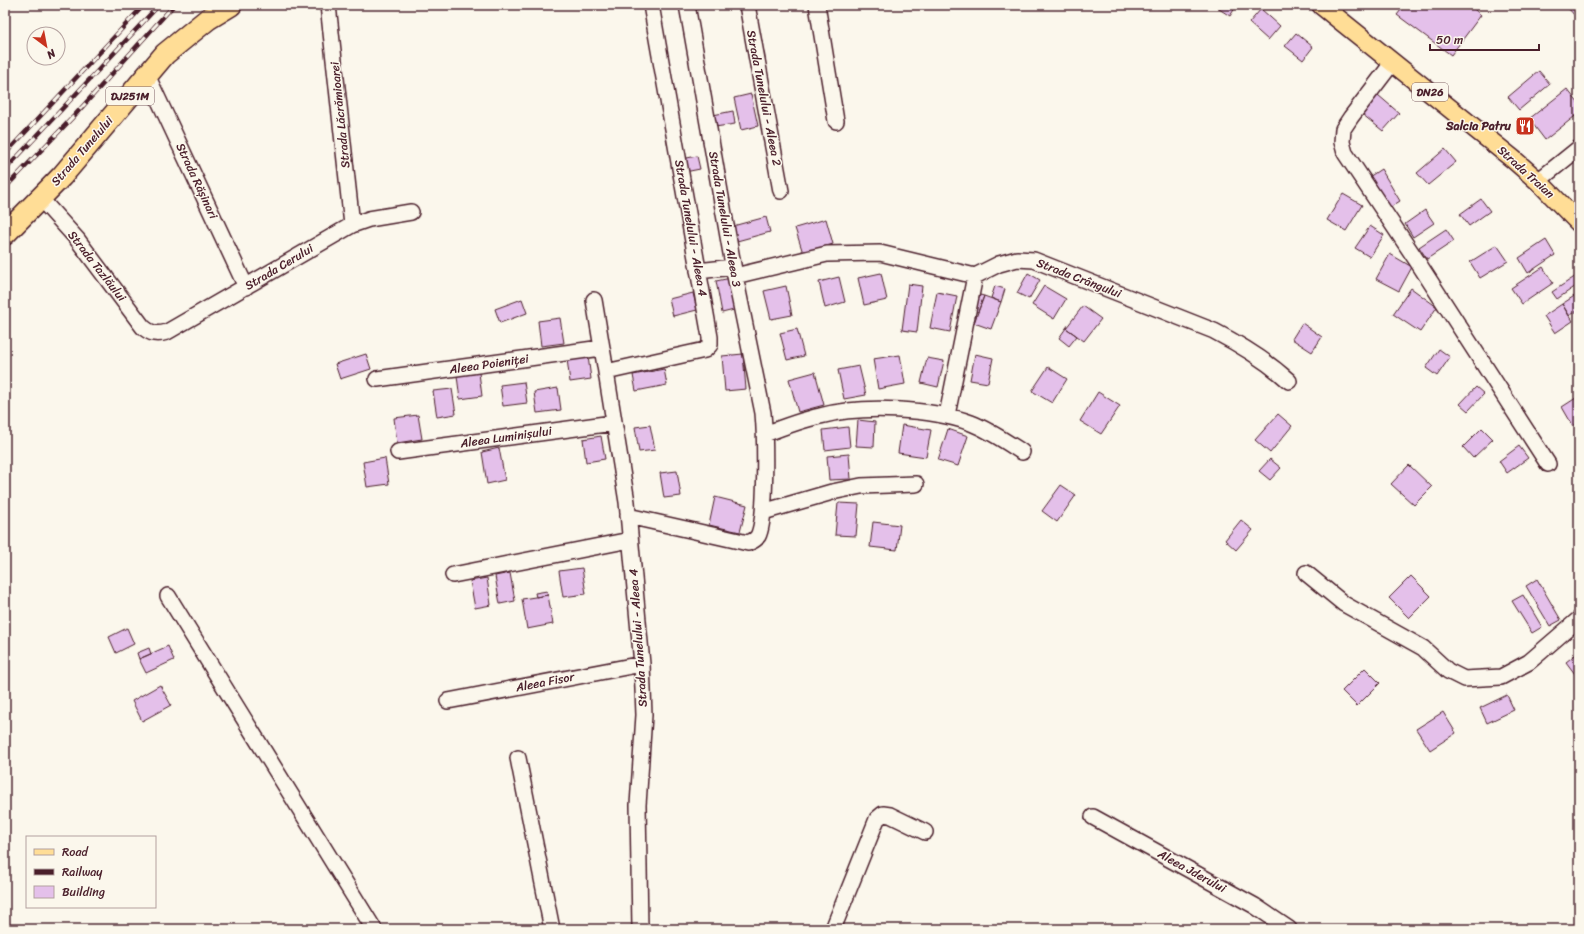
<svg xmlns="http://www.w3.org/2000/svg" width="1584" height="934" font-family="Sriracha,sans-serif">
<rect width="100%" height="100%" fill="#fbf7ec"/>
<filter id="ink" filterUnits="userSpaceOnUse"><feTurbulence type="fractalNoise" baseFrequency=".025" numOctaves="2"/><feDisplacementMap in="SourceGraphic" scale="8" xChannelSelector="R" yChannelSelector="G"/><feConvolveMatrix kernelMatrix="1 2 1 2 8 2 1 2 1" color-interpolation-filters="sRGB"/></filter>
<g filter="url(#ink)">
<path fill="#e4c0ea" stroke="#4a1f2b" d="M 1221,5 L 1237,5 L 1230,16 L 1219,9 Z
M 1405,5 L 1469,5 L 1481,15 L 1451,55 L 1397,15 Z
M 1565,5 L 1579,5 L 1579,20 Z
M 1261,9 L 1280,26 L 1268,40 L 1249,23 Z
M 1296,33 L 1313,47 L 1303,60 L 1285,46 Z
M 1539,71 L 1550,84 L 1519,110 L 1508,97 Z
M 1567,89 L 1579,104 L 1579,113 L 1545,140 L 1529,119 Z
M 751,94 L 758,126 L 741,130 L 734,98 Z
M 1378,95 L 1399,113 L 1383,131 L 1362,114 Z
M 733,111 L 735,124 L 715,127 L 713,115 Z
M 1445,149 L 1456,162 L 1428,185 L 1417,173 Z
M 697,156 L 700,169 L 685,172 L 682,159 Z
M 1381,169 L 1400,201 L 1389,208 L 1369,177 Z
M 1343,194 L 1362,205 L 1346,231 L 1327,220 Z
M 1481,199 L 1490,211 L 1469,226 L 1460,214 Z
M 1425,210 L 1434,223 L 1413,237 L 1405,224 Z
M 766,217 L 770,232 L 737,241 L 733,226 Z
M 826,219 L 833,244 L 803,253 L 795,228 Z
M 1370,226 L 1384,235 L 1370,257 L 1355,248 Z
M 1446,229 L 1454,241 L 1427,259 L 1419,247 Z
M 1546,240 L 1555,255 L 1528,273 L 1519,258 Z
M 1497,245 L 1508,261 L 1480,278 L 1470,262 Z
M 1390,254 L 1412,267 L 1399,291 L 1376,279 Z
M 1543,267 L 1553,283 L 1522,304 L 1511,288 Z
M 881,273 L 887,300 L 864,305 L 858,278 Z
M 1028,273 L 1040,280 L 1029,299 L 1017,293 Z
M 1579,274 L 1579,284 L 1557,299 L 1552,292 Z
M 839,277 L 845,302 L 825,308 L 819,282 Z
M 731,278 L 738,309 L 722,313 L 716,281 Z
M 908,284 L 922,286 L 917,332 L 902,330 Z
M 786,286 L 792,315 L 771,319 L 764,291 Z
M 995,286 L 1005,289 L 1001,302 L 991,298 Z
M 1044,286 L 1066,299 L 1054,319 L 1032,305 Z
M 1411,288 L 1437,307 L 1420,332 L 1393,314 Z
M 937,292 L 957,296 L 950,332 L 930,328 Z
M 693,293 L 697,310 L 673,316 L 669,299 Z
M 1579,293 L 1579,310 L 1569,316 L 1562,304 Z
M 980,295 L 984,296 L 978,312 L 975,311 Z
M 984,296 L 1001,302 L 991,329 L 974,323 Z
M 522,299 L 527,313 L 500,323 L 495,309 Z
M 1562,304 L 1573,321 L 1555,333 L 1544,316 Z
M 1083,306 L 1101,319 L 1084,341 L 1066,328 Z
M 560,318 L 564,343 L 541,346 L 538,321 Z
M 1302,323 L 1322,337 L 1312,352 L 1292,339 Z
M 1066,328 L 1077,336 L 1069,346 L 1059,338 Z
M 797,329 L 804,356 L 787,360 L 780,333 Z
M 1439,349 L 1450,357 L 1437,376 L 1426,368 Z
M 366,354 L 371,369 L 340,379 L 335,364 Z
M 743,354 L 746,389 L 725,391 L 722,356 Z
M 975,354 L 993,358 L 988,383 L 970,380 Z
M 900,355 L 905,384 L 878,389 L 873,359 Z
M 588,356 L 591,379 L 570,382 L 567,359 Z
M 927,358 L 944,361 L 938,387 L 921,383 Z
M 859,366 L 866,395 L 844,399 L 838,370 Z
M 1048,367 L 1067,379 L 1052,403 L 1032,391 Z
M 664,369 L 667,385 L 636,391 L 633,375 Z
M 815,372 L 824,405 L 798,412 L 789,379 Z
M 479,373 L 482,396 L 460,399 L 457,376 Z
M 524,382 L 527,403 L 503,406 L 500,385 Z
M 1476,387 L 1484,394 L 1468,411 L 1460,404 Z
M 558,388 L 561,410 L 537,413 L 534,392 Z
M 452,389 L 456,414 L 437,417 L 433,391 Z
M 1098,392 L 1120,406 L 1101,434 L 1080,421 Z
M 1579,396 L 1579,422 L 1573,426 L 1562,407 Z
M 1278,414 L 1292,426 L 1270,453 L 1255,440 Z
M 418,415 L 422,439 L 397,443 L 394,418 Z
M 858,420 L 875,422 L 874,447 L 856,446 Z
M 650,425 L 655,450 L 639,452 L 635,427 Z
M 902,425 L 931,430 L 926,457 L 898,453 Z
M 848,427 L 850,447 L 825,450 L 823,430 Z
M 1482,428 L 1493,439 L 1473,458 L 1463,447 Z
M 948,429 L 968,436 L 958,466 L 938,460 Z
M 601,436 L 605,459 L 586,462 L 583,439 Z
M 1519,446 L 1528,458 L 1507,473 L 1499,461 Z
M 499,448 L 505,480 L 487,484 L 482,452 Z
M 849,454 L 851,479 L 829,480 L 827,456 Z
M 385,458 L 389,484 L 367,487 L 363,462 Z
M 1270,459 L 1281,468 L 1270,480 L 1259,471 Z
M 1409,465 L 1432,487 L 1414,505 L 1391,484 Z
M 677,471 L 681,496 L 664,498 L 660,473 Z
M 1061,485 L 1076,495 L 1057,522 L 1042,511 Z
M 715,497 L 747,505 L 740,532 L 709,525 Z
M 838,503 L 859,504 L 856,536 L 835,535 Z
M 1241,520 L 1253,530 L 1236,550 L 1225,540 Z
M 873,522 L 900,525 L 897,550 L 870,547 Z
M 582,568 L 586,594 L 563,597 L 559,571 Z
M 510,573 L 515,601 L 500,604 L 495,576 Z
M 1411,576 L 1431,596 L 1409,618 L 1389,598 Z
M 487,578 L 491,605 L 475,608 L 470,581 Z
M 1537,579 L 1561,620 L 1550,626 L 1526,586 Z
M 547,591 L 548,595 L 536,597 L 535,593 Z
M 548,595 L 553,624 L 527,629 L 522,599 Z
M 1523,595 L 1542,627 L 1532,633 L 1512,601 Z
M 127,628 L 134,644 L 116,653 L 109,637 Z
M 168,646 L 174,660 L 146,673 L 139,659 Z
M 149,648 L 151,654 L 139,659 L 137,653 Z
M 1579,652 L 1579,677 L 1578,678 L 1566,662 Z
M 1365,668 L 1380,683 L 1357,706 L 1342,691 Z
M 160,685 L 171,705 L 142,721 L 132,701 Z
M 1507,695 L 1514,710 L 1487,723 L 1480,708 Z
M 1443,712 L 1456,733 L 1430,750 L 1416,729 Z"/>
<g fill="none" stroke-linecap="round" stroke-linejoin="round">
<defs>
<path id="minor" d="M 328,5 L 352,225
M 747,5 L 781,191
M 817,5 L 836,121
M 1393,62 L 1351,117 L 1343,129 L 1342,142 L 1345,153 L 1417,261 L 1548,464
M 147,75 L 246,287
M 1538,181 L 1579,148
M 40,198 L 77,239 L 143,327 C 151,334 157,335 167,332 L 352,225 L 369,219 L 411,212
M 698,271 L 733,267
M 735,276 L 827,254 L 880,253 L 975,276 L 999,264 L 1017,259 L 1034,260 L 1214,331 C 1241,345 1267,361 1289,381
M 594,300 L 606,372
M 377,379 L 601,348
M 947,415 L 975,276
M 765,434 C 783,427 802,420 820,416 C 862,405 931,408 971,423 C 989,430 1005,441 1022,452
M 398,452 L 613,423
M 763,512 L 832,492 L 861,486 L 916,484
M 628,516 L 748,543 C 752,541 755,541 758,536 C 767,519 765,435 763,413 L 735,276 L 687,5
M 1306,573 L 1344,604 L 1423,648 L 1448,671 L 1464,679 L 1501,677 L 1529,662 L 1579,619
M 453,575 L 630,540
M 168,596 L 374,929
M 448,701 L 642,664
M 518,758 L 552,929
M 1093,817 L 1255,906 L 1289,929
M 640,929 L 638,805 L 644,715 L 642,664 L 627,502 L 606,372 L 705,350 L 710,345 L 710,337 L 651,5
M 833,929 L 877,819 L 883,814 L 890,815 L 925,832"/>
<path id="major" d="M 1321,5 L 1513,159 L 1538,181 L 1579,223"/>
<path id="highway" d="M 5,234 L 62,176 L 165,54 L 208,19 L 231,5"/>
</defs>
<use href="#minor" stroke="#4a1f2b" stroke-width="18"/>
<use href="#major" stroke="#4a1f2b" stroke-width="21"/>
<use href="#highway" stroke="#4a1f2b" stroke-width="24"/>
<use href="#minor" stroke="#fbf7ec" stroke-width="15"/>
<use href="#major" stroke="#ffdd96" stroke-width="18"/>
<use href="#highway" stroke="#ffdd96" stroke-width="21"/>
<defs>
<path id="rail" d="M 5,154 L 144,5
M 5,170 L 159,5
M 5,188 L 74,116 L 174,5"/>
</defs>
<use href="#rail" stroke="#4a1f2b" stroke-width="4.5"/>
<use href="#rail" stroke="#fbf7ec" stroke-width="3" stroke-dasharray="9" stroke-linecap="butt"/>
</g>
</g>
<defs>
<symbol id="restaurant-square" viewBox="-11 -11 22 22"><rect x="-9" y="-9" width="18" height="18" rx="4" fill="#c8321e" stroke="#fbf7ec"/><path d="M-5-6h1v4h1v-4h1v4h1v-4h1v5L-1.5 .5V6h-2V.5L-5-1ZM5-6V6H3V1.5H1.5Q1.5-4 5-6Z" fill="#fff"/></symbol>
</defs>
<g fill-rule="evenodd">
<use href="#restaurant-square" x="1514" y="115" width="22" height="22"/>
</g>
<g text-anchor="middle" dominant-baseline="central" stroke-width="3" stroke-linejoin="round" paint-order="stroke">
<g fill="#fbf7ec" stroke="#7f6065" stroke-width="1">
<rect x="1412" y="83" width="36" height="18" rx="3"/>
<rect x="106" y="87" width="48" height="18" rx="3"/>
</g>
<g font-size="11" font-weight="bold" fill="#4a1f2b">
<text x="1430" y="92">DN26</text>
<text x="130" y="96">DJ251M</text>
</g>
<g font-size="12" fill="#4a1f2b" stroke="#fbf7ec">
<text transform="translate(764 98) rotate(79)">Strada Tunelului - Aleea 2</text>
<text transform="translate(340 115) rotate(-96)">Strada Lăcrămioarei</text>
<text transform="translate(82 151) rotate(-49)">Strada Tunelului</text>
<text transform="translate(1526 172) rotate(42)">Strada Traian</text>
<text transform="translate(197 181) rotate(65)">Strada Rășinari</text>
<text transform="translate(725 219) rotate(80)">Strada Tunelului - Aleea 3</text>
<text transform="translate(691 228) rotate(80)">Strada Tunelului - Aleea 4</text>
<text transform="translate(97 266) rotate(52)">Strada Tazlăului</text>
<text transform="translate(279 267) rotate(-31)">Strada Cerului</text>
<text transform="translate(1079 278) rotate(21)">Strada Crângului</text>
<text transform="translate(489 364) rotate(-8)">Aleea Poieniței</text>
<text transform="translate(506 437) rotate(-8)">Aleea Luminișului</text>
<text transform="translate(638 638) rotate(-94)">Strada Tunelului - Aleea 4</text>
<text transform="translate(545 682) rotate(-11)">Aleea Fisor</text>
<text transform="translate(1192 871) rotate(29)">Aleea Jderului</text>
</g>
<g font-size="12" font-weight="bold" fill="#4a1f2b" stroke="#fbf7ec" text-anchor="end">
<text x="1511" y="126">Salcia Patru</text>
</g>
</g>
<rect width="1584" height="934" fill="none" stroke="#fbf7ec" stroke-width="20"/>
<rect x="10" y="10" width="1564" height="914" fill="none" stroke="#4a1f2b" stroke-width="1.5" filter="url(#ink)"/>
<rect x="26" y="836" width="130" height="72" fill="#fbf7ec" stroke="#b4a19f"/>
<rect x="34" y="849" width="20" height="6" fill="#ffdd96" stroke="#b4a19f"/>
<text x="62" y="856" font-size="12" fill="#4a1f2b">Road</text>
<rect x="34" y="869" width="20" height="6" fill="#4a1f2b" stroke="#b4a19f"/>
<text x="62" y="876" font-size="12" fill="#4a1f2b">Railway</text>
<rect x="34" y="886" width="20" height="12" fill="#e4c0ea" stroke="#b4a19f"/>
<text x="62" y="896" font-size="12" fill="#4a1f2b">Building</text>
<g transform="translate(46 46) rotate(148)"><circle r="19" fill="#fbf7ec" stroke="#b4a19f"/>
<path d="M0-3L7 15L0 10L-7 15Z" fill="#c8321e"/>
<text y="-6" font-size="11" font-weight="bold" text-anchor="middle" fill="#4a1f2b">N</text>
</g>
<path d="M1430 44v6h109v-6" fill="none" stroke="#4a1f2b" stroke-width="2"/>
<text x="1436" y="44" font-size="12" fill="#4a1f2b" stroke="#fbf7ec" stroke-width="3" paint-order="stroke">50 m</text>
</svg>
